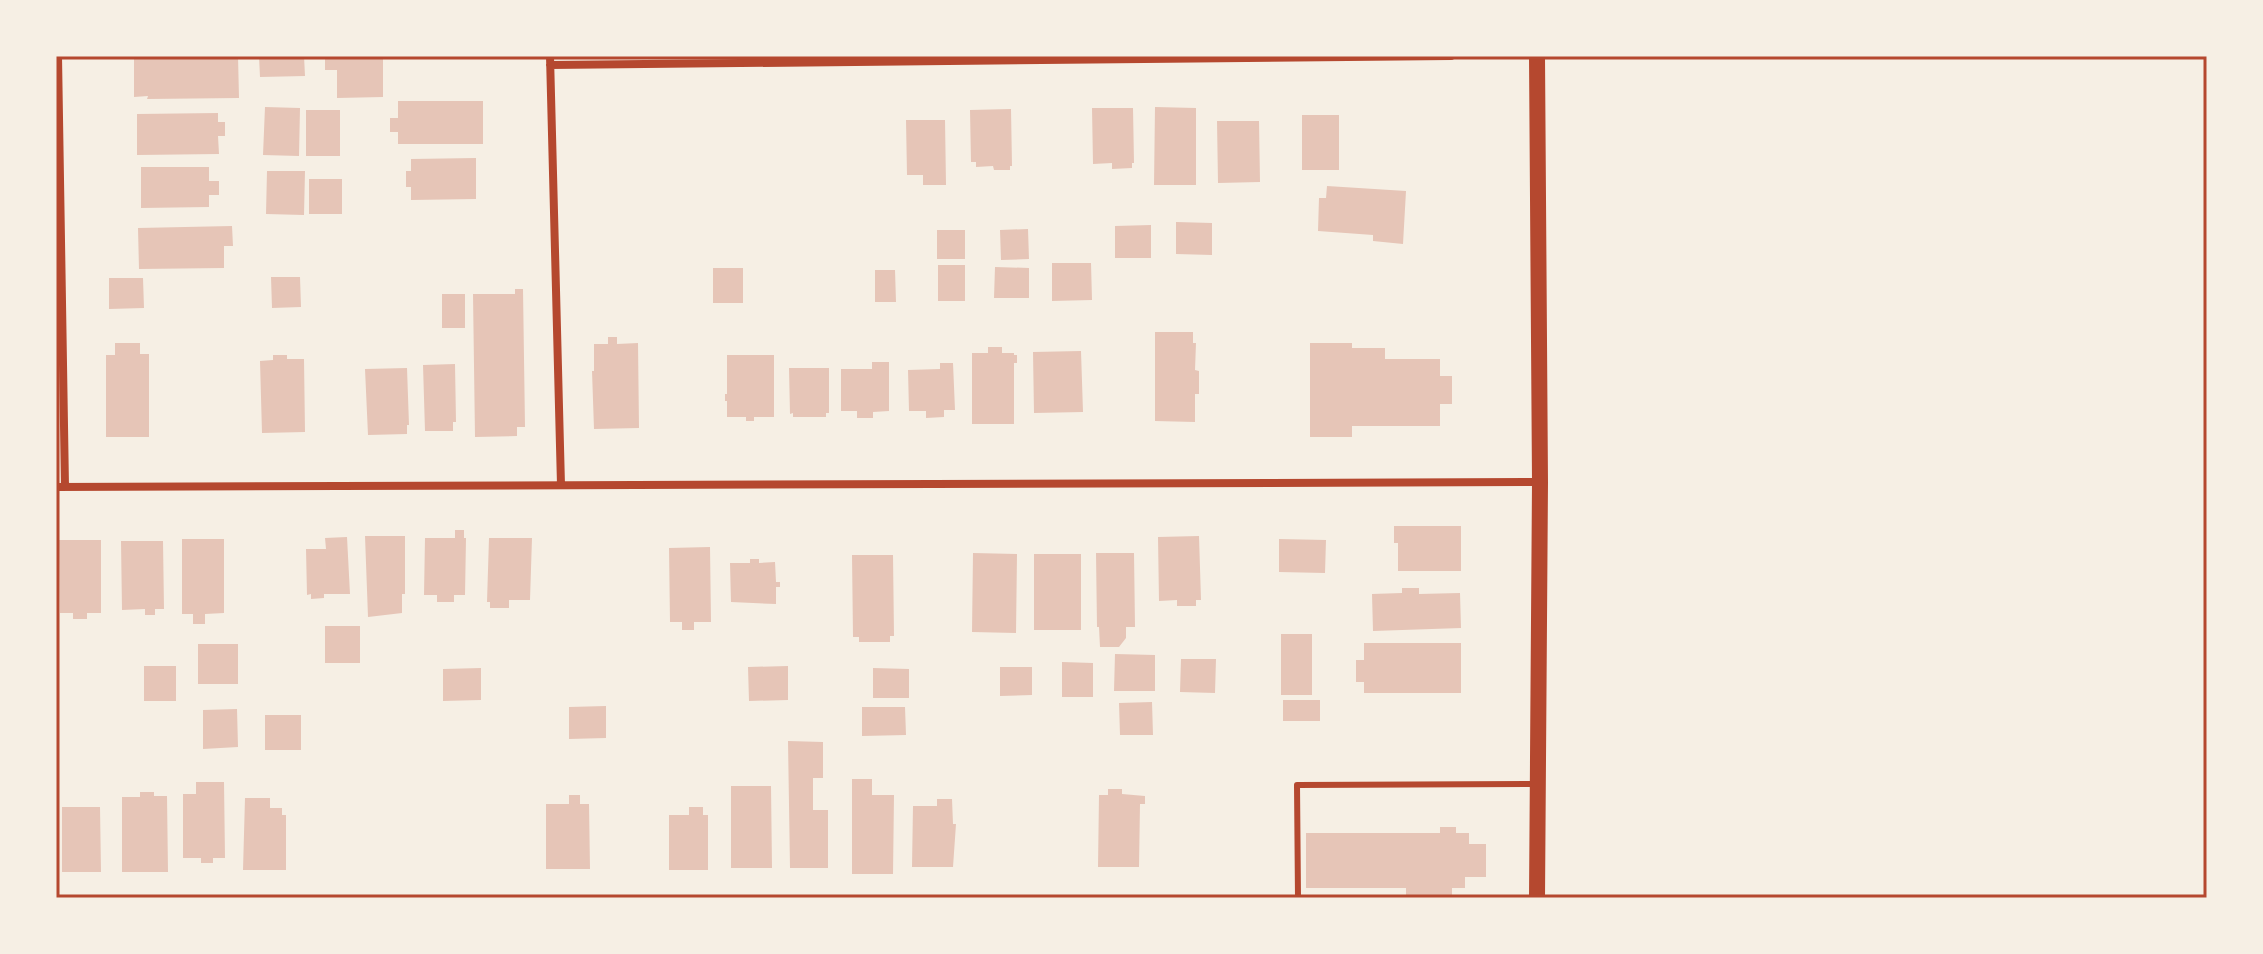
<svg xmlns="http://www.w3.org/2000/svg" width="2263" height="954" font-family="'Roboto Serif',serif">
<rect width="100%" height="100%" fill="#f6efe4"/>
<path fill="#e6c5b7" d="M 134,56 L 238,56 L 239,98 L 147,99 L 148,96 L 134,97 Z
M 259,56 L 304,56 L 305,76 L 260,77 Z
M 306,56 L 333,56 L 333,59 L 337,59 L 337,57 L 383,57 L 383,97 L 337,98 L 337,70 L 325,70 L 325,59 L 306,59 Z
M 398,101 L 483,101 L 483,144 L 398,144 L 398,132 L 390,132 L 390,118 L 398,118 Z
M 265,107 L 300,108 L 299,156 L 263,155 Z
M 1155,107 L 1196,108 L 1196,185 L 1154,185 Z
M 1092,108 L 1133,108 L 1134,163 L 1132,163 L 1132,168 L 1112,169 L 1112,163 L 1093,164 Z
M 1011,109 L 1012,166 L 1010,166 L 1010,170 L 994,170 L 993,166 L 976,167 L 976,162 L 971,162 L 970,110 Z
M 306,110 L 340,110 L 340,156 L 306,156 Z
M 218,113 L 218,122 L 225,122 L 225,136 L 218,136 L 219,154 L 137,155 L 137,114 Z
M 1302,115 L 1339,115 L 1339,170 L 1302,170 Z
M 906,120 L 945,120 L 946,185 L 923,185 L 923,175 L 907,175 Z
M 1217,121 L 1259,121 L 1260,182 L 1218,183 Z
M 476,158 L 476,199 L 411,200 L 411,187 L 406,187 L 406,171 L 411,171 L 411,159 Z
M 141,167 L 209,167 L 209,181 L 219,181 L 219,195 L 209,195 L 209,207 L 141,208 Z
M 267,171 L 305,171 L 304,215 L 266,214 Z
M 309,179 L 342,179 L 342,214 L 309,214 Z
M 1327,186 L 1406,191 L 1403,244 L 1373,241 L 1373,235 L 1318,231 L 1319,198 L 1326,198 Z
M 1176,222 L 1212,223 L 1212,255 L 1176,254 Z
M 1151,225 L 1151,258 L 1115,258 L 1115,226 Z
M 232,226 L 233,246 L 224,246 L 224,268 L 139,269 L 138,228 Z
M 1028,229 L 1029,259 L 1001,260 L 1000,230 Z
M 937,230 L 965,230 L 965,259 L 937,259 Z
M 1052,263 L 1091,263 L 1092,300 L 1052,301 Z
M 938,265 L 965,265 L 965,301 L 938,301 Z
M 995,267 L 1029,268 L 1029,298 L 994,298 Z
M 713,268 L 743,268 L 743,303 L 713,303 Z
M 875,270 L 895,270 L 896,302 L 875,302 Z
M 271,277 L 300,277 L 301,307 L 272,308 Z
M 109,278 L 143,278 L 144,308 L 109,309 Z
M 515,289 L 523,289 L 525,427 L 517,427 L 517,436 L 475,437 L 473,294 L 515,294 Z
M 442,294 L 465,294 L 465,328 L 442,328 Z
M 1155,332 L 1193,332 L 1193,343 L 1196,343 L 1195,370 L 1199,371 L 1199,394 L 1195,394 L 1195,422 L 1155,421 Z
M 608,337 L 617,337 L 617,344 L 638,343 L 639,428 L 594,429 L 592,371 L 594,371 L 594,344 L 608,344 Z
M 115,343 L 140,343 L 140,354 L 149,354 L 149,437 L 106,437 L 106,355 L 115,355 Z
M 1310,343 L 1352,343 L 1352,348 L 1385,348 L 1385,359 L 1440,359 L 1440,376 L 1452,376 L 1452,404 L 1440,404 L 1440,426 L 1352,426 L 1352,437 L 1310,437 Z
M 988,347 L 1002,347 L 1002,353 L 1014,353 L 1014,355 L 1017,355 L 1017,363 L 1014,363 L 1014,424 L 972,424 L 972,353 L 988,353 Z
M 1081,351 L 1083,412 L 1034,413 L 1033,352 Z
M 273,355 L 287,355 L 287,359 L 304,359 L 305,432 L 262,433 L 260,361 L 273,360 Z
M 727,355 L 774,355 L 774,417 L 754,417 L 754,421 L 746,421 L 746,417 L 727,417 L 727,401 L 725,401 L 725,394 L 727,394 Z
M 872,362 L 889,362 L 889,411 L 873,412 L 873,418 L 857,418 L 857,411 L 841,411 L 841,369 L 872,369 Z
M 940,363 L 953,363 L 955,410 L 944,410 L 944,417 L 926,418 L 926,411 L 909,411 L 908,370 L 940,369 Z
M 455,364 L 456,422 L 453,422 L 453,431 L 425,431 L 423,365 Z
M 407,368 L 409,425 L 407,425 L 407,434 L 368,435 L 365,369 Z
M 789,368 L 829,368 L 829,413 L 826,413 L 826,417 L 793,417 L 793,413 L 790,414 Z
M 1394,526 L 1461,526 L 1461,571 L 1398,571 L 1398,543 L 1394,543 Z
M 455,530 L 464,530 L 464,538 L 466,538 L 465,595 L 454,595 L 454,602 L 437,602 L 437,595 L 424,595 L 425,538 L 455,538 Z
M 365,536 L 405,536 L 405,594 L 402,594 L 402,613 L 368,617 Z
M 1199,536 L 1201,600 L 1196,600 L 1196,606 L 1177,606 L 1177,600 L 1159,601 L 1158,537 Z
M 347,537 L 350,594 L 324,594 L 324,598 L 311,599 L 311,594 L 307,595 L 306,549 L 326,549 L 325,538 Z
M 489,538 L 532,538 L 530,600 L 509,600 L 509,608 L 490,608 L 490,602 L 487,602 Z
M 182,539 L 224,539 L 224,613 L 205,614 L 205,624 L 193,624 L 193,614 L 182,614 Z
M 1279,539 L 1326,540 L 1325,573 L 1279,572 Z
M 59,540 L 101,540 L 101,613 L 87,613 L 87,619 L 73,619 L 73,613 L 60,613 Z
M 121,541 L 163,541 L 164,609 L 155,609 L 155,615 L 145,615 L 145,609 L 122,610 Z
M 710,547 L 711,622 L 694,622 L 694,630 L 682,630 L 682,622 L 670,622 L 669,548 Z
M 973,553 L 1017,554 L 1016,633 L 972,632 Z
M 1096,553 L 1134,553 L 1135,627 L 1126,627 L 1126,638 L 1119,647 L 1100,647 L 1099,627 L 1097,627 Z
M 1034,554 L 1081,554 L 1081,630 L 1034,630 Z
M 852,555 L 893,555 L 894,636 L 890,636 L 890,642 L 859,642 L 859,637 L 853,637 Z
M 750,559 L 759,559 L 759,563 L 775,562 L 776,582 L 780,582 L 780,587 L 776,587 L 776,604 L 731,602 L 730,563 L 750,563 Z
M 1402,588 L 1419,588 L 1419,594 L 1460,593 L 1461,628 L 1373,631 L 1372,594 L 1402,593 Z
M 325,626 L 360,626 L 360,663 L 325,663 Z
M 1281,634 L 1312,634 L 1312,695 L 1281,695 Z
M 1364,643 L 1461,643 L 1461,693 L 1364,693 L 1364,682 L 1356,682 L 1356,660 L 1364,660 Z
M 198,644 L 238,644 L 238,684 L 198,684 Z
M 1115,654 L 1155,655 L 1155,691 L 1114,691 Z
M 1181,659 L 1216,659 L 1215,693 L 1180,692 Z
M 1062,662 L 1093,663 L 1093,697 L 1062,697 Z
M 144,666 L 176,666 L 176,701 L 144,701 Z
M 788,666 L 788,700 L 749,701 L 748,667 Z
M 1000,667 L 1032,667 L 1032,695 L 1000,696 Z
M 481,668 L 481,700 L 443,701 L 443,669 Z
M 873,668 L 909,669 L 909,698 L 873,698 Z
M 1283,700 L 1320,700 L 1320,721 L 1283,721 Z
M 1152,702 L 1153,735 L 1120,735 L 1119,703 Z
M 606,706 L 606,738 L 569,739 L 569,707 Z
M 862,707 L 905,707 L 906,735 L 862,736 Z
M 237,709 L 238,747 L 203,749 L 203,710 Z
M 265,715 L 301,715 L 301,750 L 265,750 Z
M 788,741 L 823,742 L 823,778 L 813,778 L 813,810 L 828,810 L 828,868 L 790,868 Z
M 852,779 L 872,779 L 872,795 L 894,795 L 893,874 L 852,874 Z
M 196,782 L 224,782 L 225,858 L 213,858 L 213,863 L 201,863 L 201,858 L 183,858 L 183,794 L 196,794 Z
M 731,786 L 771,786 L 772,868 L 731,868 Z
M 1108,789 L 1122,789 L 1122,794 L 1145,796 L 1145,804 L 1140,804 L 1139,867 L 1098,867 L 1099,795 L 1108,795 Z
M 140,792 L 154,792 L 154,796 L 167,796 L 168,872 L 122,872 L 122,797 L 140,797 Z
M 569,795 L 580,795 L 580,804 L 589,804 L 590,869 L 546,869 L 546,804 L 569,804 Z
M 245,798 L 270,798 L 270,808 L 282,808 L 282,815 L 286,815 L 286,870 L 243,870 Z
M 937,799 L 952,799 L 953,824 L 956,824 L 953,867 L 912,867 L 913,806 L 937,806 Z
M 62,807 L 100,807 L 101,872 L 62,872 Z
M 689,807 L 703,807 L 703,815 L 708,815 L 708,870 L 669,870 L 669,815 L 689,815 Z
M 1440,827 L 1456,827 L 1456,833 L 1469,833 L 1469,844 L 1486,844 L 1486,877 L 1465,877 L 1465,888 L 1452,888 L 1452,898 L 1406,898 L 1406,888 L 1306,888 L 1306,833 L 1440,833 Z"/>
<g fill="none" stroke-linecap="round" stroke-linejoin="round">
<path stroke="#b5482f" stroke-width="6" d="M 1298,898 L 1297,785 L 1538,784"/>
<path stroke="#b5482f" stroke-width="8" d="M 58,56 L 65,487
M 550,56 L 561,485
M 550,65 L 1451,56
M 56,487 L 1539,482"/>
<path stroke="#b5482f" stroke-width="16" d="M 1537,56 L 1540,482 L 1537,898"/>
</g>
<rect width="2263" height="954" fill="none" stroke="#f6efe4" stroke-width="116"/>
<rect x="58" y="58" width="2147" height="838" fill="none" stroke="#b5482f" stroke-width="3"/>
</svg>
